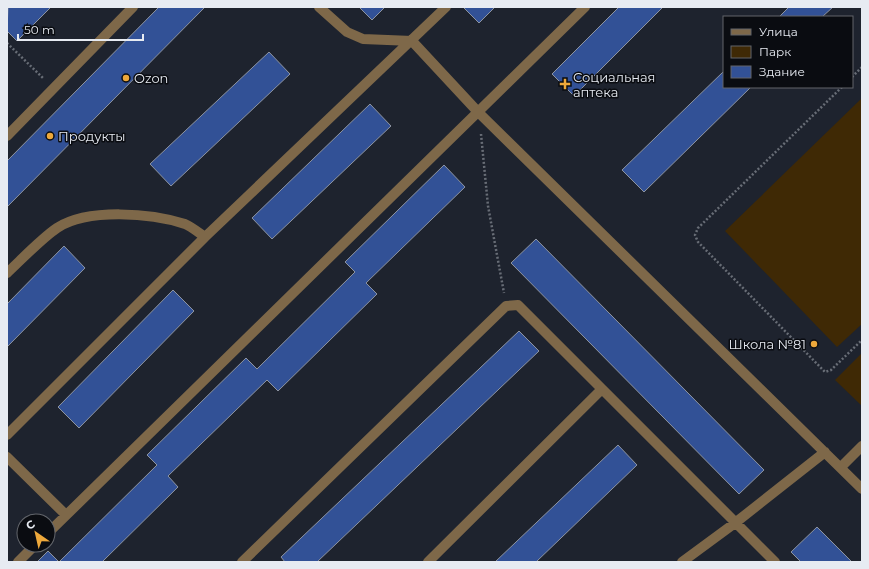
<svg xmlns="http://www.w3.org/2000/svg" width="869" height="569" font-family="Montserrat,sans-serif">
<rect width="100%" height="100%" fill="#1e232e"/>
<path fill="#3f2905" d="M 862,98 L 862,324 L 837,347 L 725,231 Z
M 862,353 L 862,406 L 835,380 Z"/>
<path fill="#325196" stroke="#8d94a1" d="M 8,7 L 51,7 L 17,41 L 7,31 Z
M 159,7 L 205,7 L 7,207 L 7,161 Z
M 359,7 L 385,7 L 372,20 Z
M 463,7 L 495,7 L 479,23 Z
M 619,7 L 663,7 L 574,96 L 552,74 Z
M 789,7 L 833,7 L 822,17 L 779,17 Z
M 269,52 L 290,74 L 171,186 L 150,164 Z
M 724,71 L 724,87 L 751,87 L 644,192 L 622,170 Z
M 370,104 L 391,126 L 272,239 L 252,218 Z
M 444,165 L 465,187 L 366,283 L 377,294 L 278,391 L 267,380 L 168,476 L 178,487 L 102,562 L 37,562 L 48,551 L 59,562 L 157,465 L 147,455 L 246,358 L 257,369 L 355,272 L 345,262 Z
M 536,239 L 764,470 L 739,494 L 511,263 Z
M 64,246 L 85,268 L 7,347 L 7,304 Z
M 173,290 L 194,311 L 79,428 L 58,407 Z
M 519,331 L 539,351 L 317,562 L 285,562 L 281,557 Z
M 618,445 L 637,465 L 536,562 L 495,562 Z
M 817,527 L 852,562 L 801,562 L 791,552 Z"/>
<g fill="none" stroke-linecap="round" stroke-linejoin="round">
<path stroke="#686d76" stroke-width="2.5" stroke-dasharray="2 2" stroke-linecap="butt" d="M 7,43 L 44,79
M 852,77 L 862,67
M 842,87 L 698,228 L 695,235 L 698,242 L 825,372 L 831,370 L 862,340
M 481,134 L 488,206 L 504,293"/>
<path stroke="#7e6849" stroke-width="10" d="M 319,7 L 347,32 L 363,39 L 412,41 L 478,112 L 862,489
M 7,136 L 133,7
M 7,273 C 21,260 42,238 57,228 C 88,208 151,213 185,224 C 192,227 199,233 205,237
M 7,435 L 205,237 L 446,7
M 7,457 L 66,515
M 841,467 L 862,446
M 48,533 L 585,7
M 18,562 L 35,545
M 242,562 L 506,306 L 518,305 L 775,562
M 428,562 L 602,389
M 682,562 L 735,523 L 825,452"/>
</g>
<g fill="#eda83b" stroke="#0a0c11" stroke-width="1.5">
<circle cx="126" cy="78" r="4"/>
<path d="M563 78h4v4h4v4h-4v4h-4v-4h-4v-4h4z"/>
<circle cx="50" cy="136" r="4"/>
<circle cx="814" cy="344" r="4"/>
</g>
<g text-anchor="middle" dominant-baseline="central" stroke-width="3" stroke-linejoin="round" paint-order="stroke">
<g font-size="13" fill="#e7ebf2" stroke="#0a0c11" text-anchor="start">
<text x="573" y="77">Социальная<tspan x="573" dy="15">аптека</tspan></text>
<text x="134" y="78">Ozon</text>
<text x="58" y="136">Продукты</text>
<text x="806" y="344" text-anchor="end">Школа №81</text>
</g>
</g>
<rect width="869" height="569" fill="none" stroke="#e7ebf2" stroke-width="16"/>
<rect x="723" y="16" width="130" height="72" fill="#0a0c11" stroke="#62656b"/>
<rect x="731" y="29" width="20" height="6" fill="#7e6849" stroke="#62656b"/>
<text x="759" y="36" font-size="12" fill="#e7ebf2">Улица</text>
<rect x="731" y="46" width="20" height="12" fill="#3f2905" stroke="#62656b"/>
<text x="759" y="56" font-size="12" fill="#e7ebf2">Парк</text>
<rect x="731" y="66" width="20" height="12" fill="#325196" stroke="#62656b"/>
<text x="759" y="76" font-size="12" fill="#e7ebf2">Здание</text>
<g transform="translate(36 533) rotate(326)"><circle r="19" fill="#0a0c11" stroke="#62656b"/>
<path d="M0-3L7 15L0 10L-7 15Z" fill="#eda83b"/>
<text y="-6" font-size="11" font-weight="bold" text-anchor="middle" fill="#e7ebf2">С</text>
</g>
<path d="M18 34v6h125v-6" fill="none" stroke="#e7ebf2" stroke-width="2"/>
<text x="24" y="34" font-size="12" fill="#e7ebf2" stroke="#0a0c11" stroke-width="3" paint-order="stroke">50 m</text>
</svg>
